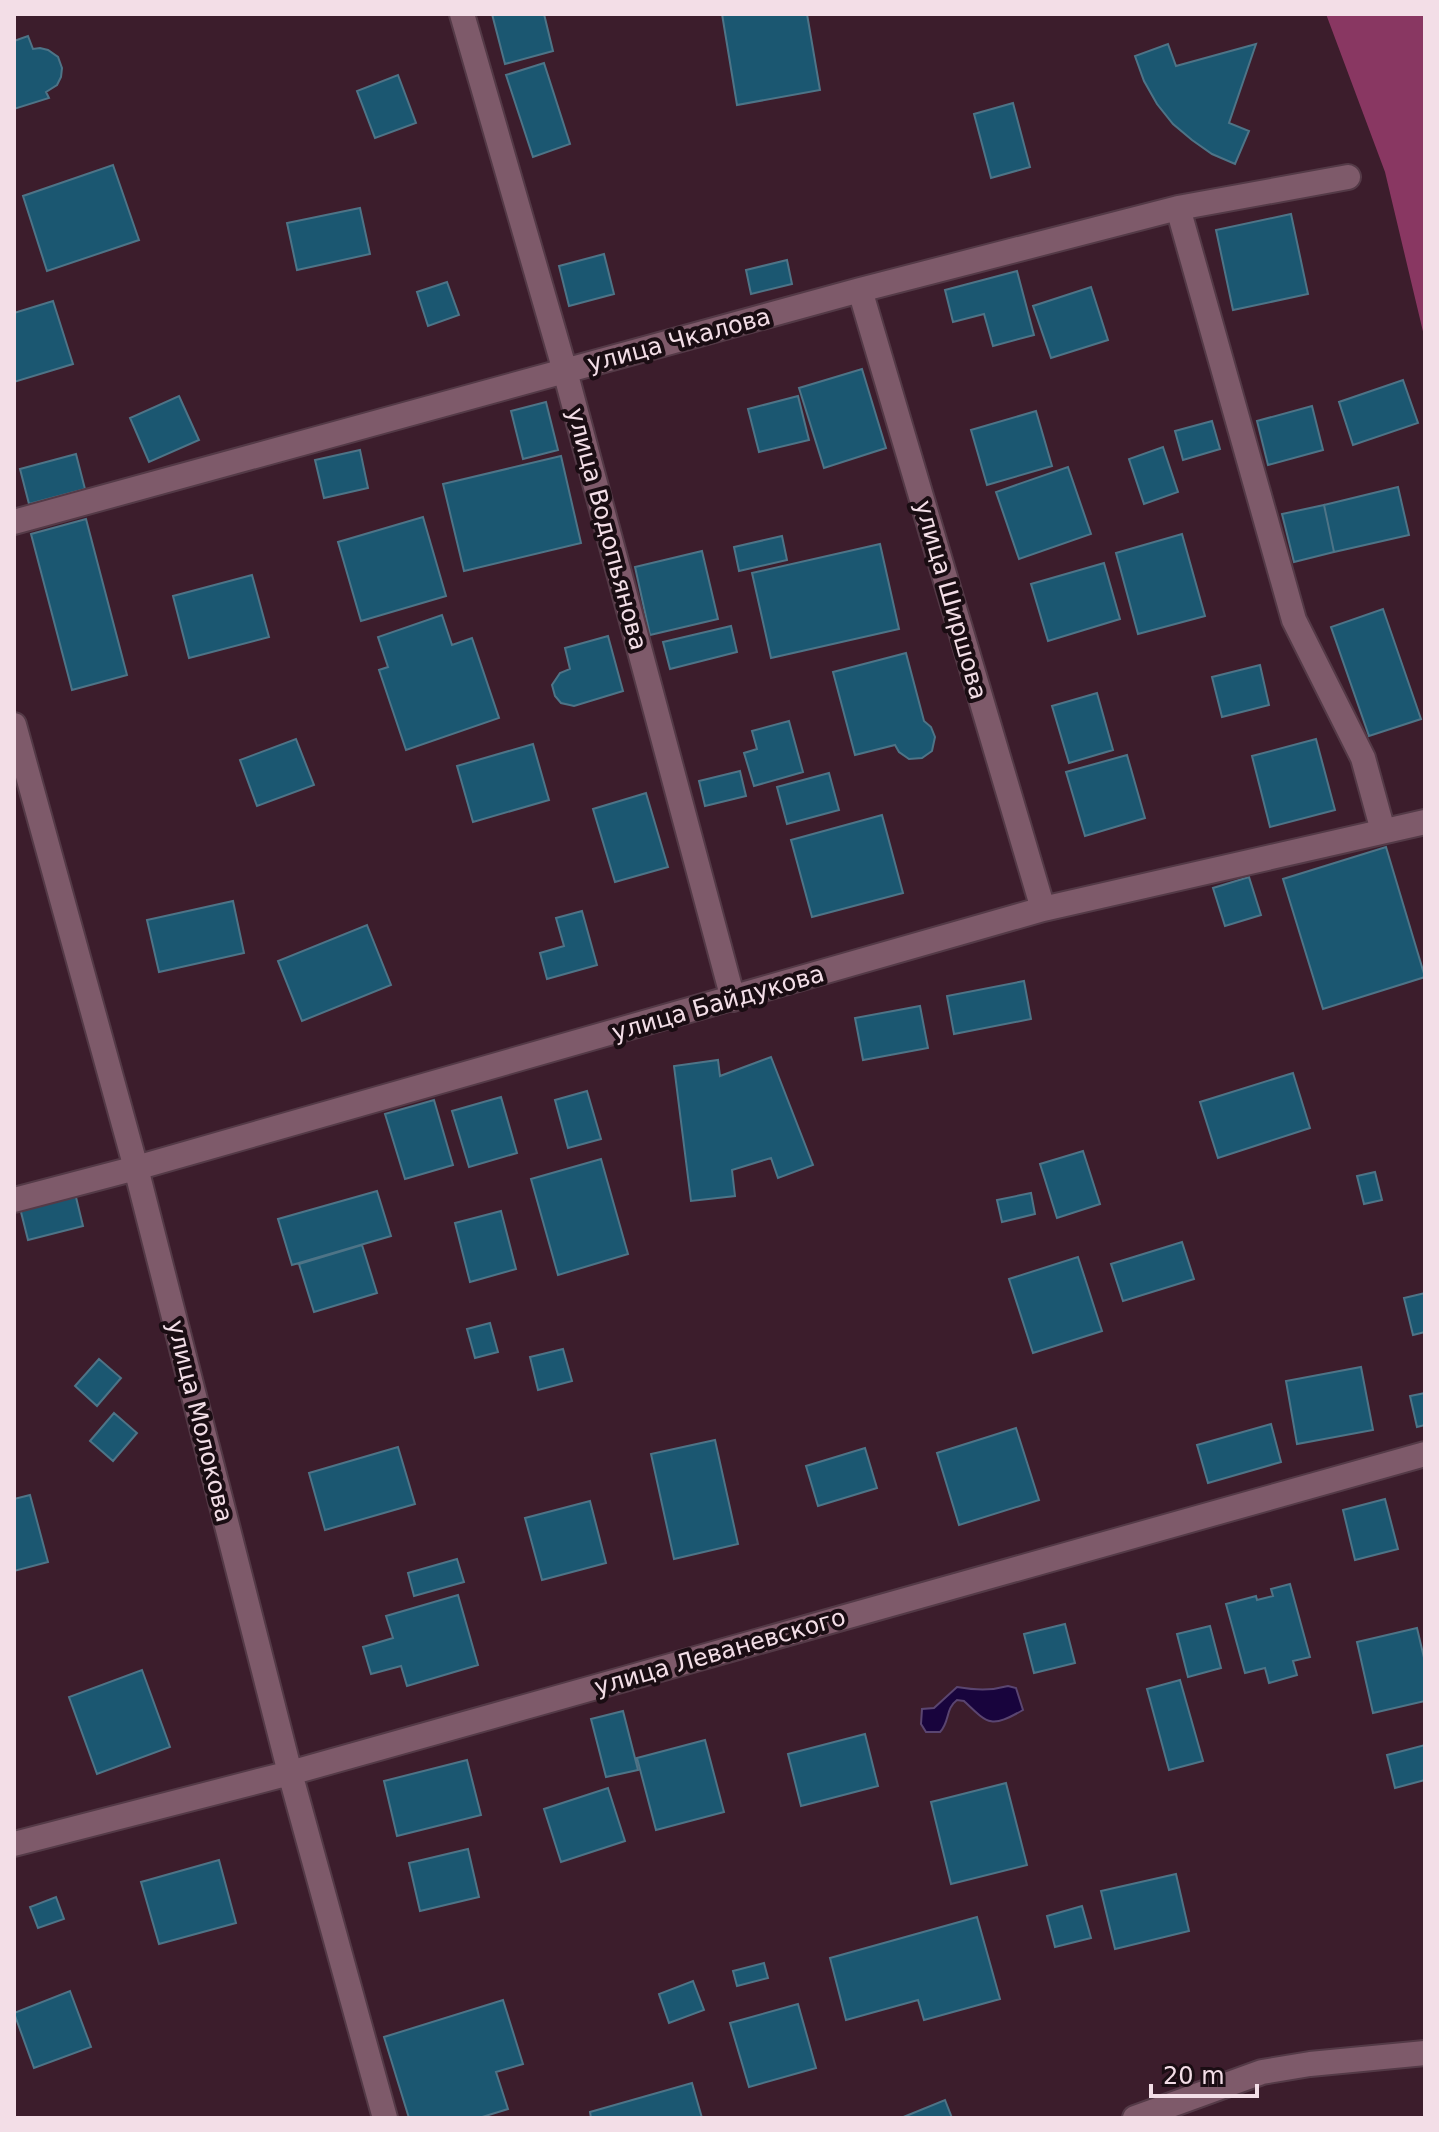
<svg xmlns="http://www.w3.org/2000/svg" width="1439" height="2132" font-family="'DejaVu Sans',sans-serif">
<rect width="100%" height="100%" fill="#3c1d2c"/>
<path fill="#893762" d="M 1326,14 L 1425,14 L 1425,340 L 1385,172 Z"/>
<path fill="#18043d" stroke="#5a4570" stroke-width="2" d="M 1008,1686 L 1016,1688 L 1023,1710 C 991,1728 989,1725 964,1701 L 957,1700 C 945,1709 950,1722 940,1732 L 926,1732 L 921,1724 L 922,1709 L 934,1708 L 957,1687 C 975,1690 990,1691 1008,1686 Z"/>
<path fill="#1b5771" stroke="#4e7487" stroke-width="2" d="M 492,14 L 544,14 L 553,51 L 505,64 Z
M 722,14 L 807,14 L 820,90 L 737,105 Z
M 28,36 L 33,49 L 40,48 L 48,50 L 58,57 L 62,68 L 61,77 L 57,85 L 46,92 L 49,98 L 14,109 L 14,41 Z
M 1168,44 L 1176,66 L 1256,44 L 1229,123 L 1249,131 L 1235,164 L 1212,154 L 1192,140 L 1173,124 L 1157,104 L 1144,81 L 1135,56 Z
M 544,63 L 570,144 L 533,157 L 506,75 Z
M 398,75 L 416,123 L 375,138 L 357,91 Z
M 1013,103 L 1030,167 L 991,178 L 974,114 Z
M 113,165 L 139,240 L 47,271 L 23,196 Z
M 360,208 L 370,254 L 297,270 L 287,223 Z
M 1291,214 L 1308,294 L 1233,310 L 1216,230 Z
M 604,254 L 614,294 L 569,306 L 559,266 Z
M 787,260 L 792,284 L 751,294 L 746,270 Z
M 1017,271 L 1034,335 L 993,346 L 984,314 L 953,322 L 945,290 Z
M 447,282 L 459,315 L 428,326 L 417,292 Z
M 1091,287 L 1108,340 L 1051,358 L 1033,306 Z
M 53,301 L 73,364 L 14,382 L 14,313 Z
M 862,369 L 886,448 L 824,468 L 799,388 Z
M 1403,380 L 1418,423 L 1353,445 L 1339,402 Z
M 179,396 L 199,440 L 149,462 L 130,418 Z
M 798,396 L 809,440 L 759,452 L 748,409 Z
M 546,402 L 558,450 L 523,459 L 511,411 Z
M 1312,406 L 1323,450 L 1268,465 L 1257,421 Z
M 1036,411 L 1052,466 L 987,485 L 971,430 Z
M 1212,421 L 1220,449 L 1183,460 L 1175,431 Z
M 1163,447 L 1178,492 L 1144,504 L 1129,459 Z
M 360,450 L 368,488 L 324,498 L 315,460 Z
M 76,454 L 85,489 L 29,504 L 20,469 Z
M 561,456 L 581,543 L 464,571 L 443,484 Z
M 1068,467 L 1091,534 L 1019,559 L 996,492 Z
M 1398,487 L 1409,535 L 1334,552 L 1324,505 Z
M 1324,505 L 1334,552 L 1294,562 L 1282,514 Z
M 423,517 L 446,596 L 361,621 L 338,542 Z
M 86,519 L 127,675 L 72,690 L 31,534 Z
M 1182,534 L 1205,616 L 1138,634 L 1116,553 Z
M 782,536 L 787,560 L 739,571 L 734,547 Z
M 880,544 L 899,629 L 771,658 L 752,573 Z
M 702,551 L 718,619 L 650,635 L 635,567 Z
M 1104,563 L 1120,619 L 1048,641 L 1031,584 Z
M 252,575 L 269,637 L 189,658 L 173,596 Z
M 1383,609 L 1421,719 L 1369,736 L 1331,627 Z
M 442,615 L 452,645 L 472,638 L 499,718 L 406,750 L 379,670 L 388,667 L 378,637 Z
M 731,626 L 737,652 L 670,669 L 663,642 Z
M 608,636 L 623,691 L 574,706 L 561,703 L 555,696 L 552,685 L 560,673 L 570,669 L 565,648 Z
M 906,653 L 924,721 L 931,727 L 935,737 L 932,751 L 922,758 L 909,759 L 899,752 L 895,745 L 855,755 L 833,672 Z
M 1260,665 L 1269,705 L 1222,717 L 1212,677 Z
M 1097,693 L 1113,750 L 1069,763 L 1052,706 Z
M 789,721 L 803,772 L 754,786 L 744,753 L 757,749 L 752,731 Z
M 296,739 L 314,785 L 257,806 L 240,760 Z
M 1316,739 L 1335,810 L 1270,827 L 1252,756 Z
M 533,744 L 549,800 L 473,822 L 457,766 Z
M 1127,755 L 1145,818 L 1085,836 L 1066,772 Z
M 740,771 L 746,796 L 705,806 L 699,781 Z
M 829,773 L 839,810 L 787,824 L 777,787 Z
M 646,793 L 668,867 L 615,882 L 593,809 Z
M 882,815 L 903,893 L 812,917 L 791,840 Z
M 1386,847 L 1425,977 L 1323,1009 L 1283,879 Z
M 1249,877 L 1261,915 L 1225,926 L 1213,888 Z
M 233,901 L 244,953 L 159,972 L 147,920 Z
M 582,911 L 597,965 L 547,979 L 540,953 L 564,946 L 556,918 Z
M 367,925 L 391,985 L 302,1021 L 278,961 Z
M 1024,981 L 1031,1019 L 954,1034 L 947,996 Z
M 920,1006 L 928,1048 L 863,1060 L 855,1018 Z
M 771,1057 L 813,1165 L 778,1178 L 771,1158 L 732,1170 L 735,1196 L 691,1201 L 674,1066 L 718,1060 L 720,1076 Z
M 1293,1073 L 1310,1128 L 1218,1158 L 1200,1102 Z
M 587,1091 L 601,1139 L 568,1148 L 555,1100 Z
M 501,1097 L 517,1153 L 469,1167 L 452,1111 Z
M 434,1100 L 453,1165 L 405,1179 L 385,1114 Z
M 1083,1151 L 1100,1204 L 1057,1218 L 1040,1164 Z
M 601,1159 L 628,1254 L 558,1275 L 531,1179 Z
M 1375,1172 L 1382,1200 L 1364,1204 L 1357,1176 Z
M 74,1189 L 83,1226 L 28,1240 L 19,1204 Z
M 377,1191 L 391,1236 L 292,1265 L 278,1219 Z
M 1031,1193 L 1035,1214 L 1002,1222 L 997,1200 Z
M 501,1211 L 516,1269 L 470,1282 L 455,1223 Z
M 1182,1242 L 1194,1279 L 1123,1301 L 1111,1264 Z
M 362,1245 L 377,1293 L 314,1312 L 299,1264 Z
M 1078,1257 L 1102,1331 L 1033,1353 L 1009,1279 Z
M 1425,1293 L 1425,1332 L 1413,1335 L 1404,1298 Z
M 490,1323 L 498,1352 L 475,1358 L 467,1329 Z
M 563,1349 L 572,1381 L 538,1390 L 530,1357 Z
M 99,1359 L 121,1378 L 97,1406 L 75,1386 Z
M 1361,1367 L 1373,1430 L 1297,1444 L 1286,1381 Z
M 1425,1393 L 1425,1425 L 1417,1427 L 1410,1396 Z
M 114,1413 L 137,1433 L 113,1461 L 90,1441 Z
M 1271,1424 L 1281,1462 L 1208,1483 L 1197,1445 Z
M 1016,1428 L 1039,1500 L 959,1525 L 937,1453 Z
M 715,1440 L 738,1544 L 674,1559 L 651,1454 Z
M 398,1447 L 415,1504 L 325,1530 L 309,1473 Z
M 865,1448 L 877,1488 L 818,1506 L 806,1466 Z
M 30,1495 L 48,1562 L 14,1571 L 14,1499 Z
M 1385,1499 L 1398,1549 L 1355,1560 L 1343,1510 Z
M 590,1501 L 606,1563 L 542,1580 L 525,1518 Z
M 457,1559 L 464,1582 L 414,1596 L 408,1573 Z
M 1290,1584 L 1310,1657 L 1293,1661 L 1297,1675 L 1269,1683 L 1265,1668 L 1245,1673 L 1226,1604 L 1256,1596 L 1257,1600 L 1273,1596 L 1271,1589 Z
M 458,1595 L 478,1665 L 407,1686 L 401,1666 L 371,1674 L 363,1647 L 393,1638 L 386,1616 Z
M 1065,1624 L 1075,1663 L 1034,1673 L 1024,1634 Z
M 1210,1626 L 1221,1668 L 1188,1677 L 1177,1634 Z
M 1417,1628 L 1425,1662 L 1425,1701 L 1373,1713 L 1357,1642 Z
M 142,1670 L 170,1747 L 97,1774 L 69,1697 Z
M 1180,1680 L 1203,1761 L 1169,1770 L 1147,1689 Z
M 623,1711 L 638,1770 L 606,1777 L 591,1719 Z
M 865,1734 L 878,1786 L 801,1806 L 788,1754 Z
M 705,1740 L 724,1812 L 656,1830 L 637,1758 Z
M 1425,1745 L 1425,1780 L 1395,1788 L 1387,1755 Z
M 467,1760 L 481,1815 L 397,1836 L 384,1781 Z
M 1006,1783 L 1027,1865 L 951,1884 L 931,1802 Z
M 608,1788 L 625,1841 L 561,1862 L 544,1809 Z
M 468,1849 L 479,1897 L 420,1911 L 409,1863 Z
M 219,1860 L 236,1923 L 159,1944 L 141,1882 Z
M 1176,1874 L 1189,1931 L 1115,1949 L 1101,1891 Z
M 56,1897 L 64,1919 L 38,1928 L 30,1907 Z
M 1082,1906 L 1091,1938 L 1055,1947 L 1047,1916 Z
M 977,1917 L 1000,1999 L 924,2020 L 918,2000 L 846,2020 L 830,1958 Z
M 764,1963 L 768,1978 L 737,1986 L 733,1971 Z
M 693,1981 L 704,2010 L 669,2023 L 659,1994 Z
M 70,1991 L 91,2047 L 34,2068 L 14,2013 Z
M 503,2000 L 523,2064 L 496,2072 L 508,2109 L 479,2118 L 409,2118 L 384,2037 Z
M 798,2004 L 816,2068 L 749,2087 L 730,2023 Z
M 692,2083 L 702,2118 L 591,2118 L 590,2112 Z
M 945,2100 L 952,2118 L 901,2118 Z"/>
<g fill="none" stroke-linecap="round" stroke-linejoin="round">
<defs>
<path id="minor" d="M 462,14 L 565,371 L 733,999
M 1178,208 L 1294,620 L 1363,758 L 1383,831
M 860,290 L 1043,909
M 14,522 L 860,290 L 1178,208 L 1348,177
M 14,725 L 136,1168 L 290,1773 L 385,2118
M 14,1200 L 136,1168 L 1043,909 L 1425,822
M 14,1844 L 290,1773 L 1425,1454
M 1135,2118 L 1262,2072 L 1310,2064 L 1425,2053"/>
</defs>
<use href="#minor" stroke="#543a47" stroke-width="28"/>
<use href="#minor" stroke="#7e5a6a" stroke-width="24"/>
</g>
<g text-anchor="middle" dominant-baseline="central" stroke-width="8" stroke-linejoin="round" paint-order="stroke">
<g font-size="24" fill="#f3dee7" stroke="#1a0d13">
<text transform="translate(679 340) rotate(-15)">улица Чкалова</text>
<text transform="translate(607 529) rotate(75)">улица Водопьянова</text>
<text transform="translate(951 600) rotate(74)">улица Ширшова</text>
<text transform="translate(718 1003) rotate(-16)">улица Байдукова</text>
<text transform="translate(200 1421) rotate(76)">улица Молокова</text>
<text transform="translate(720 1652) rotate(-16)">улица Леваневского</text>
</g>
</g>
<rect width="1439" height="2132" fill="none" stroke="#f3dee7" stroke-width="32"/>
<path d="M1151 2084v12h106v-12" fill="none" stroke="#f3dee7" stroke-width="4"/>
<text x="1163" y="2084" font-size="24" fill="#f3dee7" stroke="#1a0d13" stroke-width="6" paint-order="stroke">20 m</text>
</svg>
